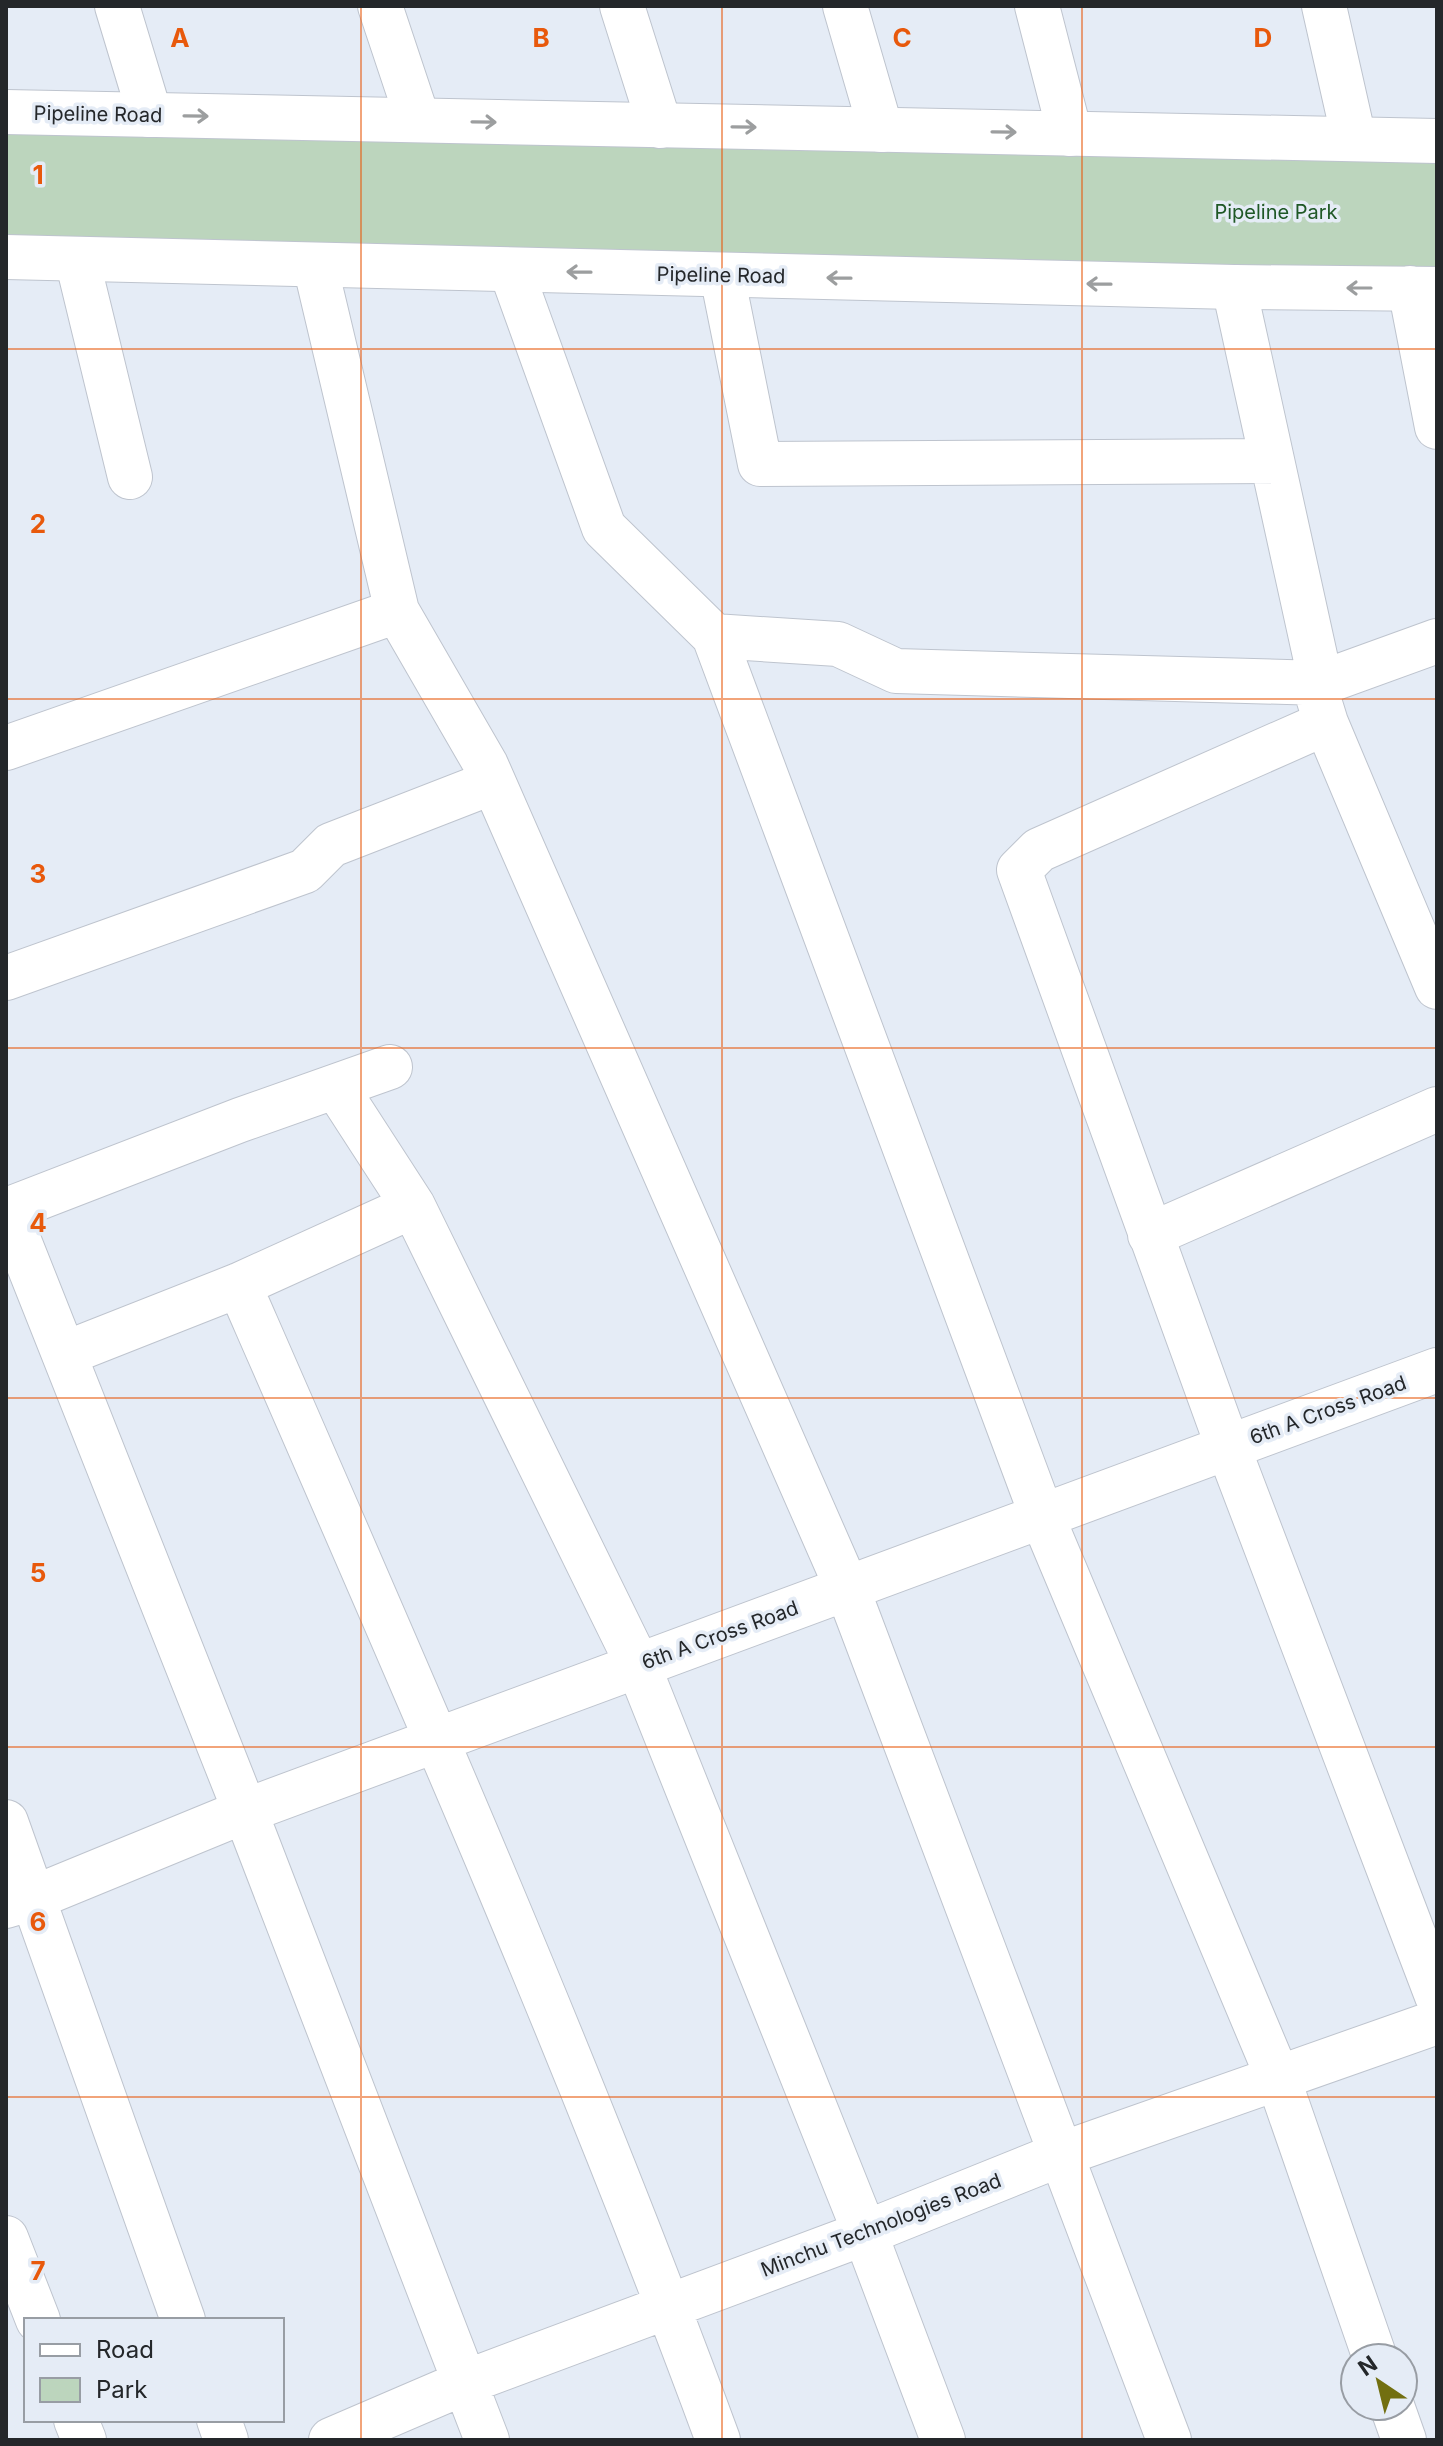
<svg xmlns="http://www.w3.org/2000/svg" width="1443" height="2446" font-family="Inter,sans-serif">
<rect width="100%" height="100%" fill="#e5ecf6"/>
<path fill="#bcd5bd" d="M 6,130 L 1437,155 L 1437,276 L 6,247 Z"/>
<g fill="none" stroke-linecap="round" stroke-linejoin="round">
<defs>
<path id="minor" d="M 117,6 L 150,115
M 380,6 L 418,120
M 622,6 L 660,126
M 845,6 L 881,130
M 1037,6 L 1070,134
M 1324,6 L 1354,139
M 77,259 L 130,477
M 315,265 L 397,611 L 486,765 L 847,1588 L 1169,2440
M 511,270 L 604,528 L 714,636 L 1042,1516 L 1278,2078 L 1375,2358
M 722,275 L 760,464 L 1272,461
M 1410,288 L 1437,427
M 714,636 L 838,644 L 896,671 L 1321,683 L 1234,287
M 1437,641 L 1321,683 L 1318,697 L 1326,723 L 1437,987
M 1326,723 L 1039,850 L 1019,870 L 1228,1447 L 1437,1996
M 6,748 L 397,611
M 6,978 L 305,871 L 331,845 L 493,782
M 336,1087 L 413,1206 L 638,1665 L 865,2233 L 943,2440
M 6,1208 L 245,1811 L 487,2440
M 7,1210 L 240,1120 L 390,1067
M 1150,1235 L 1437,1109
M 239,1285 C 406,1667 574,2049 718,2440
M 64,1354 L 239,1285 L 413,1206
M 6,1822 L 183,2320
M 6,1906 L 33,1898 L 245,1811 L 1437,1370
M 6,2238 L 38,2320
M 1392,2406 L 1404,2440
M 76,2420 L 84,2440
M 219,2420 L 226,2440
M 331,2440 L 466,2382 L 865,2233 L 1059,2155 L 1437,2022"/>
<path id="major" d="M 6,112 L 1437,141
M 6,257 L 1234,287 L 1437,289"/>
</defs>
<use href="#minor" stroke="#bec4ce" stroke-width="46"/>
<use href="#major" stroke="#bec4ce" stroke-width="46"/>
<use href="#minor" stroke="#fff" stroke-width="44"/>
<use href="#major" stroke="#fff" stroke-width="44"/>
</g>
<defs><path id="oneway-shaft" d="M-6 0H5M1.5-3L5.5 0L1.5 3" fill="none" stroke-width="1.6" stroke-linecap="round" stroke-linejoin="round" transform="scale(2)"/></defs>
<g stroke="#9c9e9f">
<use href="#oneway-shaft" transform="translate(196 116) rotate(1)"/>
<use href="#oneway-shaft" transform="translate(484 122) rotate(1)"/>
<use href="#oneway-shaft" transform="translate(744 127) rotate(1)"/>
<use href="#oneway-shaft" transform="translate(1004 132) rotate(1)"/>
<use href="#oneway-shaft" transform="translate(579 272) rotate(-179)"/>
<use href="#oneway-shaft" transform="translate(839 278) rotate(-179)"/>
<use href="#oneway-shaft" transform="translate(1099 284) rotate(-179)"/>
<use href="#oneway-shaft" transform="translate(1359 288) rotate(-180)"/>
</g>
<path fill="none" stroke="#e8590c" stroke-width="2" stroke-opacity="0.55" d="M 361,6 L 361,2440M 722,6 L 722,2440M 1082,6 L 1082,2440M 6,349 L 1437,349M 6,699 L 1437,699M 6,1048 L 1437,1048M 6,1398 L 1437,1398M 6,1747 L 1437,1747M 6,2097 L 1437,2097"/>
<g text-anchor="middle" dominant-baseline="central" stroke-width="7" stroke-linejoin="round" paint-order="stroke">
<g font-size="20" fill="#24272a" stroke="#e5ecf6">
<text transform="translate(98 114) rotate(1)">Pipeline Road</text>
<text transform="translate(721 275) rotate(1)">Pipeline Road</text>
<text transform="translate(1328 1410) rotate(-20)">6th A Cross Road</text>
<text transform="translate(720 1635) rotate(-20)">6th A Cross Road</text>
<text transform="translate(881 2225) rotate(-21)">Minchu Technologies Road</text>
</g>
<g font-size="20" fill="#1f5826" stroke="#e5ecf6">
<text x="1276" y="212">Pipeline Park</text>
</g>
</g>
<g font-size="26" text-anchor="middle" font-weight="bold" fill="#e8590c" stroke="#e5ecf6" stroke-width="7" stroke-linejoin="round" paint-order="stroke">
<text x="180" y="47">A</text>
<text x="541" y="47">B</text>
<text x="902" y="47">C</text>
<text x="1263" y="47">D</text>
<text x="38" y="184">1</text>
<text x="38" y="533">2</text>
<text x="38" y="883">3</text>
<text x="38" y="1232">4</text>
<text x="38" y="1582">5</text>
<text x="38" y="1931">6</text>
<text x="38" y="2280">7</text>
</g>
<rect width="1443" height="2446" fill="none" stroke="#24272a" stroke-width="16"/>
<rect x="24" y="2318" width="260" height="104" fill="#e5ecf6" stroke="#989da4" stroke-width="2"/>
<rect x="40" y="2344" width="40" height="12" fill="#ffffff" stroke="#989da4" stroke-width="2"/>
<text x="96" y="2358" font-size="24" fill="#24272a">Road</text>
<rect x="40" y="2378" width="40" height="24" fill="#bcd5bd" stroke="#989da4" stroke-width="2"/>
<text x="96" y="2398" font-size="24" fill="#24272a">Park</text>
<g transform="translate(1379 2382) rotate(325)"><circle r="38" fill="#e5ecf6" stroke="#989da4" stroke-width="2"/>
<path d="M0-6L14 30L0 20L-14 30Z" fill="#726f10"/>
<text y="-12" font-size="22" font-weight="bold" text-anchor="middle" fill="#24272a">N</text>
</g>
</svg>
